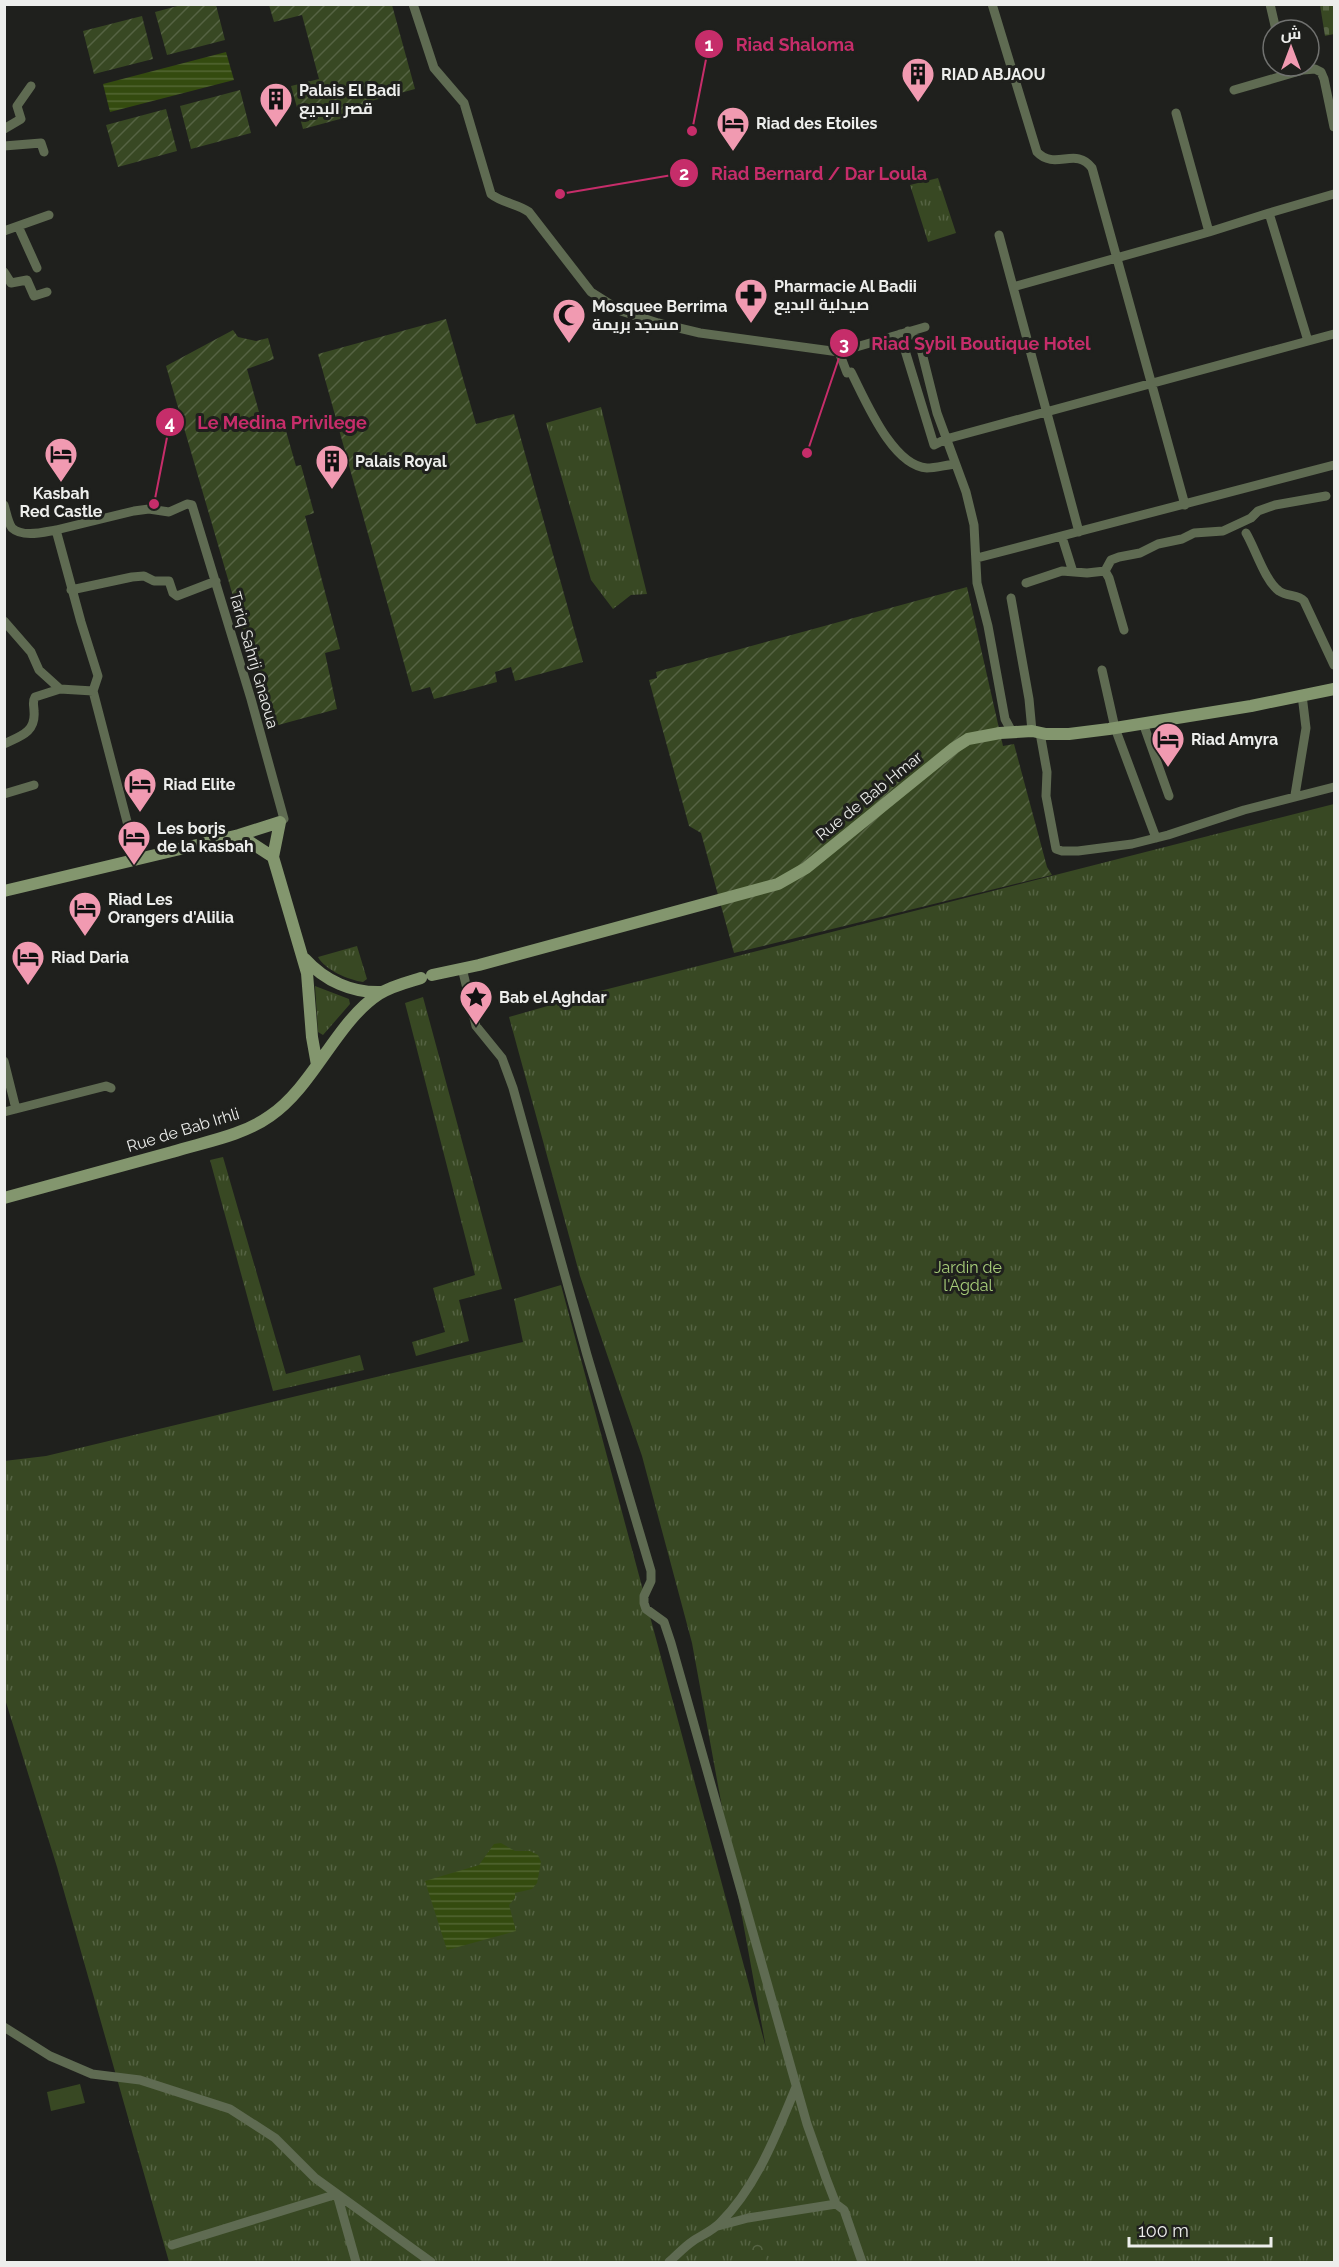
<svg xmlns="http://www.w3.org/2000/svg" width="1339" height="2267" font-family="Raleway,Cairo,sans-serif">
<defs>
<pattern id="grass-tufts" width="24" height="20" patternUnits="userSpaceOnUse" patternTransform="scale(1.5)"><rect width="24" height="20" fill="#384823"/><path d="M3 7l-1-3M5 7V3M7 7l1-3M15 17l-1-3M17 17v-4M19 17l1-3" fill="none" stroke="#556343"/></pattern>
<pattern id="forest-crowns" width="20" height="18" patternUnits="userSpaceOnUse" patternTransform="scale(1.5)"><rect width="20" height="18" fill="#384823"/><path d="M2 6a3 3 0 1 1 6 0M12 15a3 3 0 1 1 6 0" fill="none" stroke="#556343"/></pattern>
<pattern id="cemetery-stones" width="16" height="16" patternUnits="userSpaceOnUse" patternTransform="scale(1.5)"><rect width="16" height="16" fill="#384823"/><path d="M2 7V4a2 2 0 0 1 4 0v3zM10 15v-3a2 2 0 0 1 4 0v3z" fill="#556343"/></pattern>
<pattern id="garden-furrows" width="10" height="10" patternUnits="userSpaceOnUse" patternTransform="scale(1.5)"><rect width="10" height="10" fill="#384823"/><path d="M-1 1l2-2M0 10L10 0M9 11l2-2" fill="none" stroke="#556343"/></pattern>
<pattern id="water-rules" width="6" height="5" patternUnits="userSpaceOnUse" patternTransform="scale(1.5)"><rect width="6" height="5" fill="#344b0f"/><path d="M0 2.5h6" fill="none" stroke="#526532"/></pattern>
</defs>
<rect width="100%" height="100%" fill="#1f201d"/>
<path fill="url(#grass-tufts)" d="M 938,178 L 956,233 L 928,242 L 910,185 Z
M 601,407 L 647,594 L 631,595 L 613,609 L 591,580 L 546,423 Z
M 1334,804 L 1334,2262 L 169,2262 L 57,1867 L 5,1699 L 4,1461 L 46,1456 L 523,1342 L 514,1299 L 561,1285 L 766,2048 L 692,1643 L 642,1456 L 580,1276 L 509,1017 L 600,991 Z
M 357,946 L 367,979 L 363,982 C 349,980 325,970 318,957 Z
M 315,986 L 349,999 L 350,1004 L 323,1035 L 318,1032 Z
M 423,997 L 502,1289 L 459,1300 L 469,1341 L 416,1356 L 412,1342 L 445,1332 L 433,1288 L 475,1275 L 405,1003 Z
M 223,1157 L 286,1374 L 360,1355 L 364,1370 L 273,1391 L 210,1160 Z"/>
<path fill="url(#forest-crowns)" d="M 762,2242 L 767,2262 L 754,2262 L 750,2246 Z"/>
<path fill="url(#cemetery-stones)" d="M 1320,5 L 1334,5 L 1334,34 L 1325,36 Z"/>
<path fill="url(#garden-furrows)" d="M 185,4 L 216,5 L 225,40 L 167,55 L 155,12 Z
M 269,5 L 392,5 L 415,89 L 364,103 L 366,112 L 303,129 L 291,86 L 319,79 L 302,15 L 274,22 Z
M 142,16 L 153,59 L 94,74 L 83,31 Z
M 240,90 L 251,133 L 191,149 L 180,106 Z
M 166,109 L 177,151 L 118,167 L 106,125 Z
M 446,319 L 476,424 L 514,414 L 583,662 L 515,681 L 511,667 L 495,672 L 497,682 L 434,699 L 430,687 L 412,692 L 318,354 Z
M 233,330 L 238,337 L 256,341 L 268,338 L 274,359 L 247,369 L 264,430 L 284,424 L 296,466 L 301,465 L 314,513 L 305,516 L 340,649 L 325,653 L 337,709 L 271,727 L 166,366 Z
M 967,587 L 1003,746 L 1014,744 L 1047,867 L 1052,875 L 734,953 L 701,833 L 689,826 L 649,680 L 657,678 L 656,672 Z"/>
<path fill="#384823" d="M 80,2084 L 85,2103 L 51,2111 L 47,2092 Z"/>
<path fill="url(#water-rules)" d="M 226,52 L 234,80 L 110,112 L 103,84 Z
M 501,1843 L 515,1851 L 530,1851 L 538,1855 L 541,1862 L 537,1883 L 532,1889 L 515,1893 L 515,1898 L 509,1905 L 516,1931 L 447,1950 L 425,1881 L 479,1865 L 494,1844 Z"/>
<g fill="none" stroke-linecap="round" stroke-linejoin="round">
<path stroke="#5f6b52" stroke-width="9" d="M 413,4 L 434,68 L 464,103 L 491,194 C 502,203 518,204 529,212 L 591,292 L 621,311 L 658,323 L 700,333 L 839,352 L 925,327
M 992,4 L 1037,152 C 1055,171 1076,146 1092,168 L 1185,505
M 1270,4 L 1276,30
M 1234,90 L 1303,70 L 1315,69 L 1321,72 L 1324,79 L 1334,127
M 1176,113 L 1209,232
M 4,129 L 21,119 L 17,106 L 31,86
M 4,146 L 41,143 L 44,152
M 1269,213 L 1334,194
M 18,226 L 37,268
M 4,231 L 49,215
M 999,235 L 1079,532
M 4,272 L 11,283 L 27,280 L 34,296 L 47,292
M 1013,287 L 1209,232 L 1269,213 L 1308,341
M 908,331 L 917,338 L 920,345 L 937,413 L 966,492 L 974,525 L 977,583 L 988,626 L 1005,719 L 1012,732
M 900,334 L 934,445 L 946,439 L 1334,334
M 839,352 L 847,373 L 851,372 C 865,399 892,466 927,468 C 935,468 946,465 955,464
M 4,505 C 6,511 8,523 12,528 C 23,538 44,532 56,530 L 81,622 L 98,676 L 93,691
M 56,530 L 134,511 L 149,509 L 169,512 L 187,504 L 192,505 L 251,699 L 284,819 L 280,822
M 1246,533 C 1255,548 1265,581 1279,591 C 1287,597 1298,594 1304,601 L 1334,665
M 1062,537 L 1073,572
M 977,558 L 1334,465
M 1105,571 L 1109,578 L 1124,630
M 1026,583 L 1062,571 L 1087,573 L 1105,571 L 1111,560 L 1119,557 L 1140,553 L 1158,544 L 1182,539 L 1194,533 L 1223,531 L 1251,518 L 1258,511 L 1275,505 L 1326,496
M 71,590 L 132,577 L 144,576 L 154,581 L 169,581 L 173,593 L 177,596 L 216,581
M 1011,598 L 1029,699 L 1032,731
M 4,621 L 31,652 L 39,670 L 60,689 L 93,691
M 1102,670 L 1115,728 L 1156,838
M 93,691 L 137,860
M 1143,723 L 1169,796
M 1040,733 L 1047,772 L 1046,796 L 1056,849 L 1062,851 L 1078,851 L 1132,844 L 1168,835 L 1244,810 L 1334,787
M 4,744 C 21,736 36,732 34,711 C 34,705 32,702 35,697 L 60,689
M 4,794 L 34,785
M 1295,795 L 1306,728 L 1302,695
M 462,968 L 476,1026 L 502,1058 L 513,1088 L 587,1355 L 651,1571 L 651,1581 L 644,1596 L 644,1603 L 646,1609 L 664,1622 L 671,1643 L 807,2124 L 826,2178 L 836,2204 L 844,2210 L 862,2262
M 4,1061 L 16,1109
M 4,1112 L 106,1086 L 111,1088
M 4,2027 L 50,2056 L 92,2074 L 140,2080 L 230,2109 L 275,2138 L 315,2178 L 431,2262
M 718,2226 L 748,2218 L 836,2204
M 172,2245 L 337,2194 L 356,2262
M 669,2262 C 677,2255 684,2247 693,2241 C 702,2235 712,2231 720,2223 C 757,2186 776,2135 796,2087"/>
<path stroke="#83966e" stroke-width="12" d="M 239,835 L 273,857
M 4,891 L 239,835 L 280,822 L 273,857 L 307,973 L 312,1037 L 317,1065
M 305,959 C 325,981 352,993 381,992
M 432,975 L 479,965 L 778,884 L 806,868 L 954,748 L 968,739 L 1000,733 L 1032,731 L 1046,734 L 1069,734 L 1109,729 L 1251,706 L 1334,689
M 4,1198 C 60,1183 116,1167 172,1152 C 204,1142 242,1136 270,1116 C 314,1086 336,1022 379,994 C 391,986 408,982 421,978"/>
</g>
<defs>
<symbol id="building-pin" viewBox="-11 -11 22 30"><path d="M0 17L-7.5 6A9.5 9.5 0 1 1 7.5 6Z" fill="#f19ab1" stroke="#1f201d"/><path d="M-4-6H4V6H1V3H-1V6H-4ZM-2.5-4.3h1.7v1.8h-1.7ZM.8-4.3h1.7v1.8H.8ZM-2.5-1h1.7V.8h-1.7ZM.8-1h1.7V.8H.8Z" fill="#111"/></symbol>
<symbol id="hotel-pin" viewBox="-11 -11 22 30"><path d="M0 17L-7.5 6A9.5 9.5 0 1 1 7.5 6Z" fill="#f19ab1" stroke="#1f201d"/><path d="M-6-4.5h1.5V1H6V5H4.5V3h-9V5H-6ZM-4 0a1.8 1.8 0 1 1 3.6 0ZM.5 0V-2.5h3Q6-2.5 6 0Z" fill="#111"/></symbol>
<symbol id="pharmacy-pin" viewBox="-11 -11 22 30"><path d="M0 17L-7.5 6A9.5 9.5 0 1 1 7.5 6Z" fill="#f19ab1" stroke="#1f201d"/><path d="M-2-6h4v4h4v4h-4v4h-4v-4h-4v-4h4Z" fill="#111"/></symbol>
<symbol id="mosque-pin" viewBox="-11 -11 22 30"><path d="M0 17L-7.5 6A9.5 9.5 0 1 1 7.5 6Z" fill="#f19ab1" stroke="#1f201d"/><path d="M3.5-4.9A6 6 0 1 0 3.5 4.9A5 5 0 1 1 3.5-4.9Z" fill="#111"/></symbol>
<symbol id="sight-pin" viewBox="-11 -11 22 30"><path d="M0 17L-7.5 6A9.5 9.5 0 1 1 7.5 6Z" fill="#f19ab1" stroke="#1f201d"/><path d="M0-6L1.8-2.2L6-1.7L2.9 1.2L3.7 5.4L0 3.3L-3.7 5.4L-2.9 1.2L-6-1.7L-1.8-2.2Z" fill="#111"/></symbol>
</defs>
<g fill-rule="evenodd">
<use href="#building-pin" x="899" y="55" width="38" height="52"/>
<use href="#building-pin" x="257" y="80" width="38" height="52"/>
<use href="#hotel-pin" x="714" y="104" width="38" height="52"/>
<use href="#pharmacy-pin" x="732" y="276" width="38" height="52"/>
<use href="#mosque-pin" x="550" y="296" width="38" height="52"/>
<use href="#hotel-pin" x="42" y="435" width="38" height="52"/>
<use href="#building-pin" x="313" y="442" width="38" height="52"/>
<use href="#hotel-pin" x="1149" y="720" width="38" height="52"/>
<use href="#hotel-pin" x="121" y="765" width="38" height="52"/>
<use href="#hotel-pin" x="115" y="818" width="38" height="52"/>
<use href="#hotel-pin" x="66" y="889" width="38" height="52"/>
<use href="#hotel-pin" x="9" y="938" width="38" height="52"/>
<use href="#sight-pin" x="457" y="978" width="38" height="52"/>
</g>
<g text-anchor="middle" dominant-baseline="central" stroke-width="6" stroke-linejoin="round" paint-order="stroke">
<g font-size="16" font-weight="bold" fill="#edeeec" stroke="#1f201d" text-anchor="start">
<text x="941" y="74">RIAD ABJAOU</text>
<text x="299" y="90">Palais El Badi<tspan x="299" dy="18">قصر البديع</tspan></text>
<text x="756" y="123">Riad des Etoiles</text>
<text x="774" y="286">Pharmacie Al Badii<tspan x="774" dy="18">صيدلية البديع</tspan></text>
<text x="592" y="306">Mosquee Berrima<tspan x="592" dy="18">مسجد بريمة</tspan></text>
<text x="355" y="461">Palais Royal</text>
<text x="61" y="493" text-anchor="middle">Kasbah<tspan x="61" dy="18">Red Castle</tspan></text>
<text x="1191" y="739">Riad Amyra</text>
<text x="163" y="784">Riad Elite</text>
<text x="157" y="828">Les borjs<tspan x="157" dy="18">de la kasbah</tspan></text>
<text x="108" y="899">Riad Les<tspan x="108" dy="18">Orangers d'Alilia</tspan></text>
<text x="51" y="957">Riad Daria</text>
<text x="499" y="997">Bab el Aghdar</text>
</g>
<g font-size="16" fill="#edeeec" stroke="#1f201d">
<text transform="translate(254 660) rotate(74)">Tariq Sahrij Gnaoua</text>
<text transform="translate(869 796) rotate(-39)">Rue de Bab Hmar</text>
<text transform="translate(183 1130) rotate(-17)">Rue de Bab Irhli</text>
</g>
<g font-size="16" fill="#a9d07b" stroke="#1f201d">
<text x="968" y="1267">Jardin de<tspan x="968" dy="18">l'Agdal</tspan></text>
</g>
</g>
<path fill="none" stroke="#c62d6a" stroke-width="2" d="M692 131L709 44M560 194L684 173M807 453L844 343M154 504L170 422"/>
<g fill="#c62d6a" stroke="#1f201d" stroke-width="2">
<circle cx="692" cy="131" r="6"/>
<circle cx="560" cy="194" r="6"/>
<circle cx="807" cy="453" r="6"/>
<circle cx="154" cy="504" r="6"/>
<circle cx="709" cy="44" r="15"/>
<circle cx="684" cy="173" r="15"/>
<circle cx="844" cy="343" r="15"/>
<circle cx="170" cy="422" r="15"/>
</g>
<g font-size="18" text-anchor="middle" font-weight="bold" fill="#fff">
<text x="709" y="51">1</text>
<text x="684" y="180">2</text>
<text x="844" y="350">3</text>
<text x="170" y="429">4</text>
</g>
<g font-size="18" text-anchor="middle" font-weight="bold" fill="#c62d6a" stroke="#1f201d" stroke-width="6" stroke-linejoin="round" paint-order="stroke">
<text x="795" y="51">Riad Shaloma</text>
<text x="819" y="180">Riad Bernard / Dar Loula</text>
<text x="981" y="350">Riad Sybil Boutique Hotel</text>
<text x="282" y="429">Le Medina Privilege</text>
</g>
<rect width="1339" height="2267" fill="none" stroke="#edeeec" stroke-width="12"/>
<g transform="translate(1291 48)"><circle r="28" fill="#1f201d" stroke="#717270" stroke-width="1.5"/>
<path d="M0-4.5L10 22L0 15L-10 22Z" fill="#f19ab1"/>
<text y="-9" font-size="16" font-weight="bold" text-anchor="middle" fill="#edeeec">ش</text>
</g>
<path d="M1129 2237v9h142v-9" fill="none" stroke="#edeeec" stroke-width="3"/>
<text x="1138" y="2237" font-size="18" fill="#edeeec" stroke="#1f201d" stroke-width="4.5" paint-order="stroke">100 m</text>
</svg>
